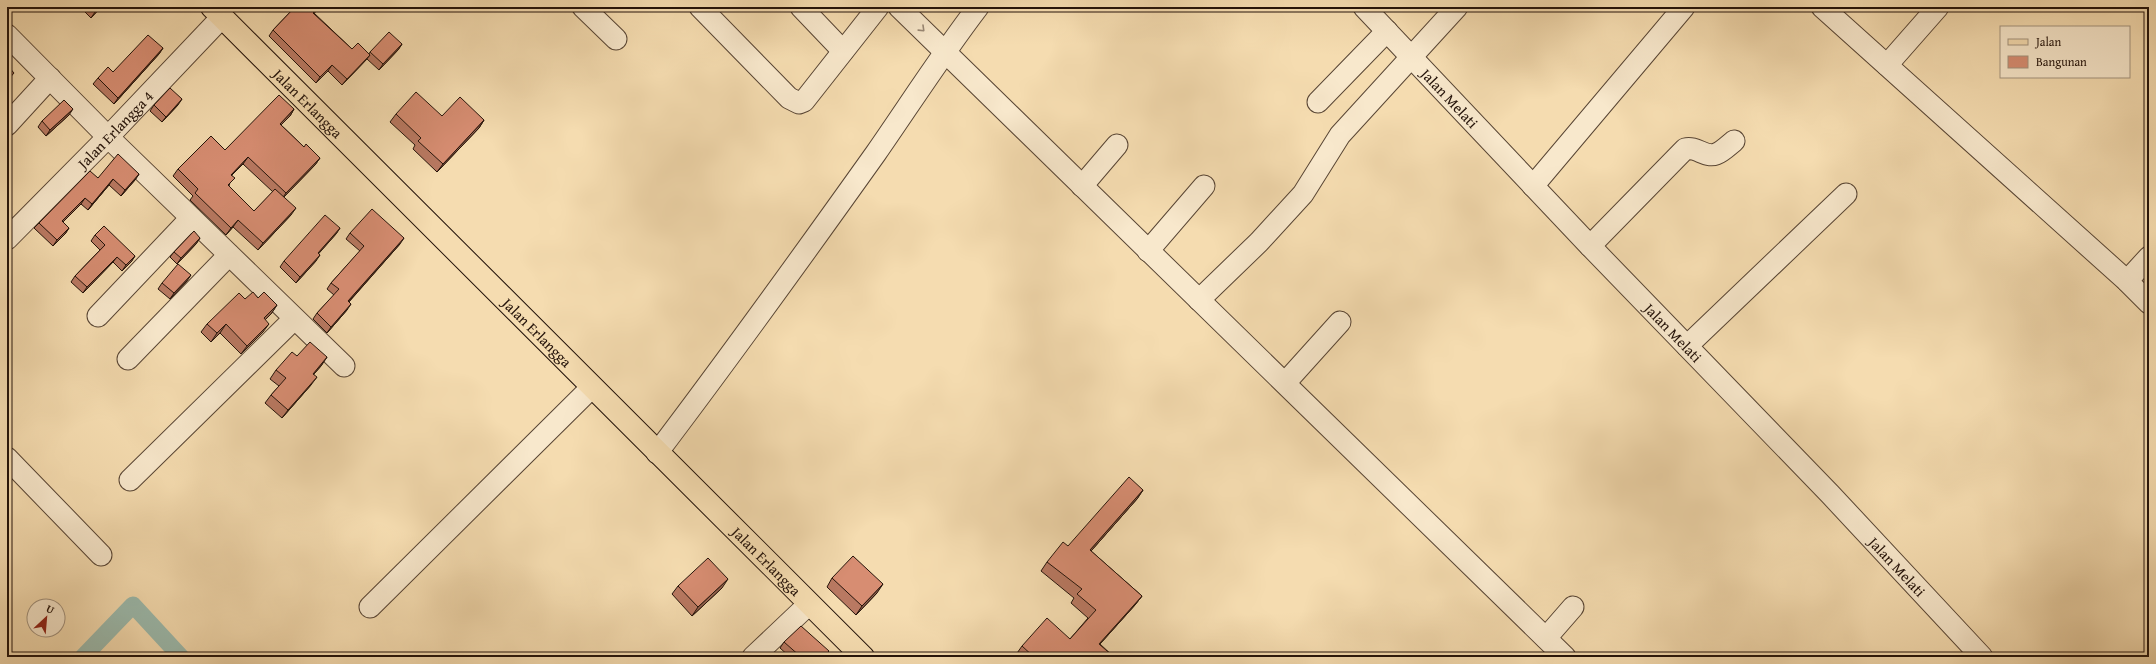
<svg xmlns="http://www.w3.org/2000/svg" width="2156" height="664" font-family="'Gentium Book Plus',serif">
<rect width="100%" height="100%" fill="#f5dcb0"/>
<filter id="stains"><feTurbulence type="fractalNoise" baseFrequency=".005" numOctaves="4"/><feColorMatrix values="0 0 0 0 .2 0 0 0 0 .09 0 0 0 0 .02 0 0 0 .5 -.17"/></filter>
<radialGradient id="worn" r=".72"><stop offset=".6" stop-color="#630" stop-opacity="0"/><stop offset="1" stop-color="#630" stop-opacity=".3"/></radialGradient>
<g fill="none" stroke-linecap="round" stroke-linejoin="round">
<path stroke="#9cbbae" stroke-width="17" d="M 83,657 L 133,605 L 181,657"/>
<defs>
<g id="minor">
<path d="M 583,7 L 616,39"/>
<path d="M 700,7 L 789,98 L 799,103 L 804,101 L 878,7"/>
<path d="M 801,7 L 843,51"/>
<path d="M 899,7 L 1565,657"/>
<path id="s1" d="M 1364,7 L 1590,246 L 1830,494 L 1982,657"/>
<path d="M 1822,7 L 2127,281 L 2149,303"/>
<path d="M 7,35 L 108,137 L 344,366"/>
<path d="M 1887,65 L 1938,7"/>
<path d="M 1318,102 L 1387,31"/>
<path d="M 7,125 L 50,78"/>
<path d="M 1082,186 L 1117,145"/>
<path d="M 1533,186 L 1684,7"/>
<path id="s2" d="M 7,239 L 108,137 L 222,17"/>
<path d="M 1590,246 L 1685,149 C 1696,146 1706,158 1716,154 C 1722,152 1729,145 1734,141"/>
<path d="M 1148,251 L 1204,186"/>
<path d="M 2127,281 L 2149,257"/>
<path d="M 1199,300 L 1259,242 L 1303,194 L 1340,135 L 1457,7"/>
<path d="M 98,316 L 191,218"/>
<path d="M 1687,346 L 1846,194"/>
<path d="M 128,359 L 229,255"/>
<path d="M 1285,383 L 1340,322"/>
<path d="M 657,453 C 732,354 804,254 876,153 C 910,104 942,54 978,7"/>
<path d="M 7,458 L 101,555"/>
<path d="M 130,480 L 294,319"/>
<path d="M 370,607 L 592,387"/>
<path d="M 1546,638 L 1573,607"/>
<path d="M 753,657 L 809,604"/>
</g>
<g id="major">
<path id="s3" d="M 212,7 L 863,657"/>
</g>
</defs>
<use href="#minor" stroke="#584534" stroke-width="23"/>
<use href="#major" stroke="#24130a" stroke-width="24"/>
<use href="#minor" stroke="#f8e8cc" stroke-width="21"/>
<use href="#major" stroke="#f5dcb0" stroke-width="22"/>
</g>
<path fill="#b97962" stroke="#24130a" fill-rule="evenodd" d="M 80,7 L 101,7 L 91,18 Z
M 295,7 L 320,7 L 314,13 L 352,49 L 369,54 L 370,52 L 402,44 L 398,50 L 379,70 L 367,59 L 342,85 L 328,71 L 316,83 L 269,36 L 273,30 Z
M 163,48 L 159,54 L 114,104 L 93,84 L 98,78 L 113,72 Z
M 154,105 L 178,105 L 162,122 L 150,111 Z
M 294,109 L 290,116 L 281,125 L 304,147 L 320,158 L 315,165 L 284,197 L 291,215 L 258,250 L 233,227 L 226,235 L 190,200 L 193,196 L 173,176 L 178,169 L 225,150 ZM 243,164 L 273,192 L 254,211 L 229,186 L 232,175 Z
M 396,114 L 442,116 L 484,120 L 479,128 L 437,172 L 413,149 L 415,145 L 390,122 Z
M 69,115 L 46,136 L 38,127 L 42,121 Z
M 139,174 L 135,180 L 121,196 L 109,185 L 88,210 L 81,204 L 63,222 L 69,228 L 65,234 L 53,246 L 34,228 L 39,223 L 98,178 Z
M 340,228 L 336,234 L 318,254 L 316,261 L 296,283 L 280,267 L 284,261 Z
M 350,233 L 400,244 L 349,302 L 347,310 L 327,333 L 313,319 L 317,313 L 334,295 L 327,289 L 331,283 L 360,251 L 346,239 Z
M 95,235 L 135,256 L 131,262 L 122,271 L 113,262 L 83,293 L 71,282 L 75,276 L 100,250 L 91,241 Z
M 200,238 L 196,244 L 177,264 L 170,257 L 174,252 Z
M 187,281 L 170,299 L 158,289 L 162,283 Z
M 258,298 L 277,305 L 271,314 L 265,319 L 263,332 L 241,354 L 220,333 L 211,342 L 201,332 L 207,324 L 245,299 Z
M 297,356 L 327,357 L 321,366 L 314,374 L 311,385 L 282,418 L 265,403 L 271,395 L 279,386 L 270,379 L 276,370 Z
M 1143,490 L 1137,499 L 1091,551 L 1142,596 L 1135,605 L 1100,644 L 1114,657 L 1017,657 L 1015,656 L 1022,646 L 1070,639 L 1088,618 L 1071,603 L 1074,598 L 1041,571 L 1047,562 Z
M 832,578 L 877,593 L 856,615 L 827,587 Z
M 678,586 L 722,588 L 692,616 L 672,594 Z
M 784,642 L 824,657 L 790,657 L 780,648 Z"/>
<path fill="#966350" stroke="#24130a" d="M 100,7 L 101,7 L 91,18 L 95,12 Z
M 319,7 L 320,7 L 309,19 L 313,13 Z
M 402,44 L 398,50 L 379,70 L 383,64 Z
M 163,48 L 159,54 L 114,104 L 118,98 Z
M 370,55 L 366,60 L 342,85 L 347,79 Z
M 332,65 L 328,71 L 316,83 L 320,77 Z
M 182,99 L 178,105 L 162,122 L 166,117 Z
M 73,109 L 69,115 L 46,136 L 50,130 Z
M 294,109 L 290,116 L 275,131 L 280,124 Z
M 484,120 L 479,128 L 437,172 L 443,164 Z
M 248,157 L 243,164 L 226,181 L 231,175 Z
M 320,158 L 315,165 L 281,200 L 286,193 Z
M 139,174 L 135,180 L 121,196 L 125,190 Z
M 113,179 L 109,185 L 88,210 L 92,204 Z
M 85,198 L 81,204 L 58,227 L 62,221 Z
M 296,208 L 291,215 L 258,250 L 263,243 Z
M 238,220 L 233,227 L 226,235 L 231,228 Z
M 69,228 L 65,234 L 53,246 L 57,240 Z
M 340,228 L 336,234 L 314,259 L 318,253 Z
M 200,238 L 196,244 L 177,264 L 181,258 Z
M 404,238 L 400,244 L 344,307 L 348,301 Z
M 320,255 L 316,261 L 296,283 L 300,277 Z
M 135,256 L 131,262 L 122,271 L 126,265 Z
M 117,257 L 113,262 L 83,293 L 87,287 Z
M 191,275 L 187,281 L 170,299 L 174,293 Z
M 351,304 L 347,310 L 327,333 L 331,327 Z
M 277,305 L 271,314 L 258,327 L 264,318 Z
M 226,324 L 220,333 L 211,342 L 217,333 Z
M 269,324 L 263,332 L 241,354 L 247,346 Z
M 327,357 L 321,366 L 307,382 L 313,374 Z
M 317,377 L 311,385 L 282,418 L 288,410 Z
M 1143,490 L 1137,499 L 1084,559 L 1090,550 Z
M 728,579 L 722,588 L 692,616 L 698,607 Z
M 883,584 L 877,593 L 856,615 L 862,606 Z
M 1142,596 L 1135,605 L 1092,653 L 1099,644 Z"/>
<path fill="#d78d72" stroke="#24130a" d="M 90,7 L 100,7 L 95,12 Z
M 295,7 L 319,7 L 313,13 L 352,49 L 358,43 L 370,55 L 347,79 L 332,65 L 320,77 L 273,30 Z
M 389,32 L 402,44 L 383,64 L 370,52 Z
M 148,35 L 163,48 L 118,98 L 98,78 L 108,67 L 113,72 Z
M 7,65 L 14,73 L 7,81 Z
M 170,88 L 182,99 L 166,117 L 154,105 Z
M 416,92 L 442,116 L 460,97 L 484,120 L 443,164 L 418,141 L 421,138 L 396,114 Z
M 279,95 L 294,109 L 280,124 L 304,147 L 306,144 L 320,158 L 286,193 L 248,157 L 231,175 L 235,178 L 228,185 L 254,211 L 275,189 L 296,208 L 263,243 L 238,220 L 231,228 L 195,193 L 198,189 L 178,169 L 211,136 L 225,150 Z
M 64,100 L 73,109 L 50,130 L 42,121 Z
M 118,154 L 139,174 L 125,190 L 113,179 L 92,204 L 85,198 L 62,221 L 69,228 L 57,240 L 39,223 L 90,171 L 98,178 Z
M 372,209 L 404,238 L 348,301 L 351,304 L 331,327 L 317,313 L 339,289 L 331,283 L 364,246 L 350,233 Z
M 325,215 L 340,228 L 318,253 L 320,255 L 300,277 L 284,261 Z
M 104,226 L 135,256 L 126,265 L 117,257 L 87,287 L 75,276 L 105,245 L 95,235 Z
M 194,231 L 200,238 L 181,258 L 174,252 Z
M 178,264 L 191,275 L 174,293 L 162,283 Z
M 253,292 L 258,298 L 264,292 L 277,305 L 264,318 L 269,324 L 247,346 L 226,324 L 217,333 L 207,324 L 239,293 L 245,299 Z
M 310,342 L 327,357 L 313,374 L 317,377 L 288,410 L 271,395 L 286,378 L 276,370 L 292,352 L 297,356 Z
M 1129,477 L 1143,490 L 1090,550 L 1142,596 L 1099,644 L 1114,657 L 1034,657 L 1022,646 L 1047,618 L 1070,639 L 1096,610 L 1077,594 L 1082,589 L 1047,562 L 1063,542 L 1068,546 Z
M 853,556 L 883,584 L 862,606 L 832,578 Z
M 708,558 L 728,579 L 698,607 L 678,586 Z
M 801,626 L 829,651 L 823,657 L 801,657 L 784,642 Z"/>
<defs><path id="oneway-chevron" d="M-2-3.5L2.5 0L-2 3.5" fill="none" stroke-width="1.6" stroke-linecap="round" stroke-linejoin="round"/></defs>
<use stroke="#998875" href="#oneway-chevron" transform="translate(922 29) rotate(44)"/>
<g text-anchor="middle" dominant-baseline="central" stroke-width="4" stroke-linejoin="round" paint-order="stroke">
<g font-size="15" fill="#24130a" stroke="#f8e8cc">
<text stroke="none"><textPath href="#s1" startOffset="125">Jalan Melati</textPath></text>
<text stroke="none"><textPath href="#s3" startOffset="136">Jalan Erlangga</textPath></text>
<text stroke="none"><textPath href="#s2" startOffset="154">Jalan Erlangga 4</textPath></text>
<text stroke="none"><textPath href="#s3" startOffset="460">Jalan Erlangga</textPath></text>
<text stroke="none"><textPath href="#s1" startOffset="449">Jalan Melati</textPath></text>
<text stroke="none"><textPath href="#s3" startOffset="784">Jalan Erlangga</textPath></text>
<text stroke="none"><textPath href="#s1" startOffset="773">Jalan Melati</textPath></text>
</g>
</g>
<rect width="2156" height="664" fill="none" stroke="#f5dcb0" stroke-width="24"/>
<rect x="8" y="8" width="2140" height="648" fill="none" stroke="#24130a" stroke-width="2"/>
<rect x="12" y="12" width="2132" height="640" fill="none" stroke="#24130a"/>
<rect x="2000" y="26" width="130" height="52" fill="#f8e8cc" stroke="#a3937e"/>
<rect x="2008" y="39" width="20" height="6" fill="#f5dcb0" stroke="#a3937e"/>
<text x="2036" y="46" font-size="12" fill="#24130a">Jalan</text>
<rect x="2008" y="56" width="20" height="12" fill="#d78d72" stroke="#a3937e"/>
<text x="2036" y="66" font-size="12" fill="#24130a">Bangunan</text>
<g transform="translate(46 618) rotate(26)"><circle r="19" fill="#f8e8cc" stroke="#a3937e"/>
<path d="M0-3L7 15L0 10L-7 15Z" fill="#8f2418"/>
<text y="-6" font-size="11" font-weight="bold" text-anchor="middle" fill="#24130a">U</text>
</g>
<rect width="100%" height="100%" filter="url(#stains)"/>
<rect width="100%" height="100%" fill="url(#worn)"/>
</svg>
